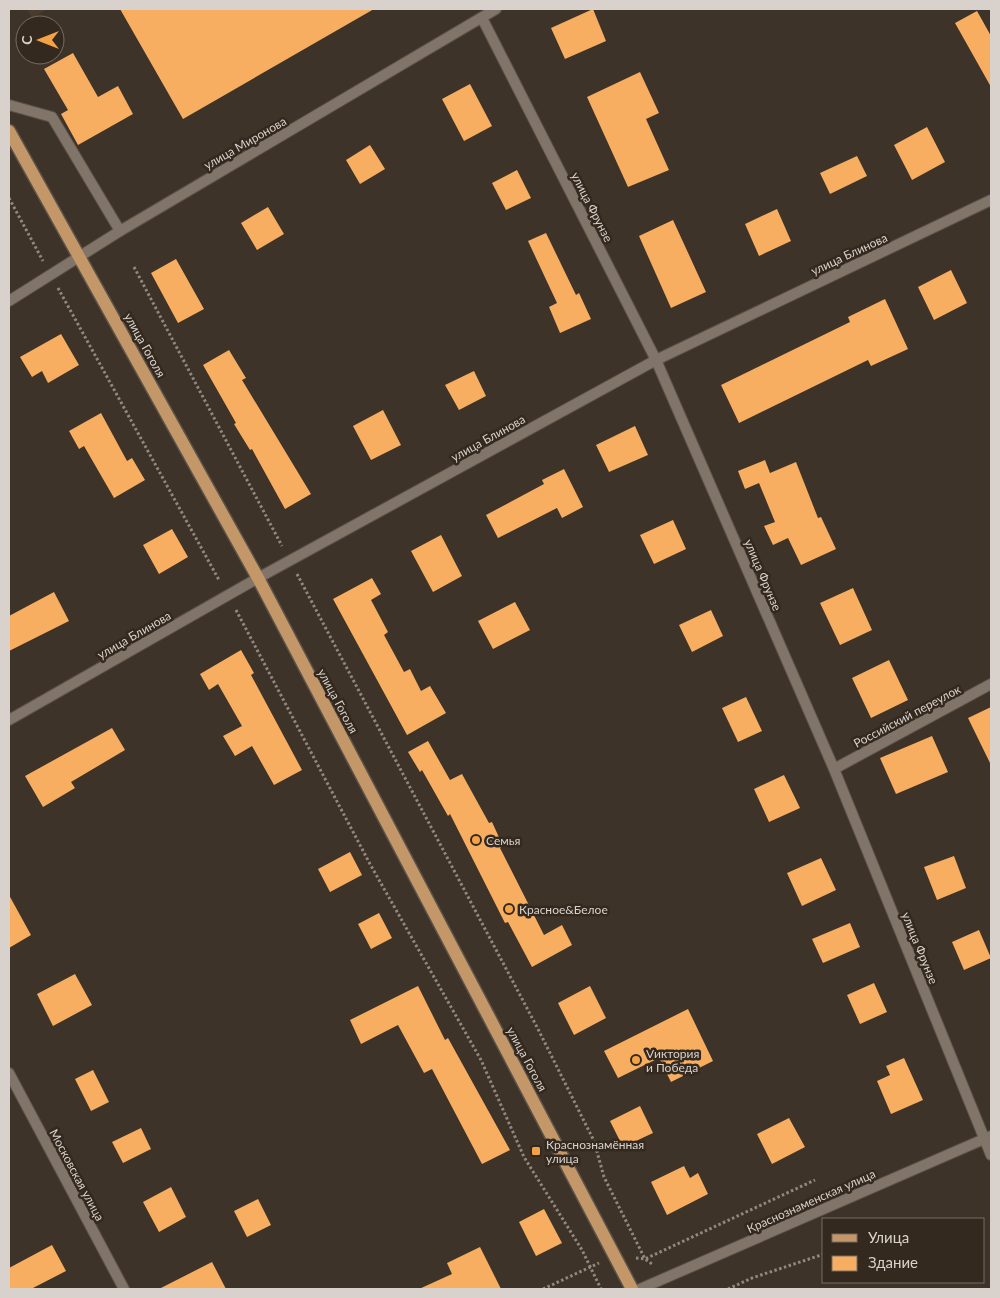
<svg xmlns="http://www.w3.org/2000/svg" width="1000" height="1298" font-family="Lato,sans-serif">
<rect width="100%" height="100%" fill="#3e3329"/>
<path fill="#4b3b2c" d="M 27,9 L 48,9 L 32,18 Z"/>
<path fill="#f8ae61" d="M 120,9 L 374,9 L 183,119 Z
M 593,9 L 606,41 L 565,59 L 551,28 Z
M 977,11 L 991,36 L 991,87 L 955,23 Z
M 73,53 L 98,97 L 118,86 L 133,114 L 78,145 L 61,114 L 68,110 L 44,69 Z
M 640,72 L 659,113 L 646,119 L 669,170 L 628,187 L 587,97 Z
M 470,84 L 492,126 L 464,141 L 442,99 Z
M 927,127 L 945,162 L 912,180 L 894,145 Z
M 370,145 L 385,169 L 360,184 L 346,160 Z
M 857,156 L 867,176 L 830,194 L 820,173 Z
M 517,170 L 531,198 L 506,210 L 492,183 Z
M 268,207 L 284,234 L 257,250 L 241,223 Z
M 777,209 L 791,241 L 759,256 L 745,224 Z
M 673,220 L 706,292 L 671,308 L 639,236 Z
M 546,233 L 576,295 L 579,293 L 591,319 L 560,333 L 549,307 L 557,303 L 528,241 Z
M 176,259 L 204,309 L 178,323 L 151,273 Z
M 951,270 L 967,303 L 934,320 L 918,287 Z
M 885,299 L 908,349 L 871,366 L 868,360 L 739,423 L 721,385 L 850,322 L 848,317 Z
M 61,334 L 79,365 L 48,383 L 42,371 L 32,377 L 20,357 Z
M 229,350 L 246,378 L 242,380 L 311,494 L 285,509 L 252,449 L 250,450 L 234,424 L 236,423 L 203,365 Z
M 474,371 L 486,396 L 459,410 L 445,385 Z
M 383,410 L 401,445 L 371,460 L 353,426 Z
M 101,413 L 127,461 L 132,458 L 145,480 L 114,498 L 84,446 L 79,449 L 69,431 Z
M 635,426 L 648,455 L 609,472 L 596,445 Z
M 765,460 L 770,473 L 796,462 L 818,518 L 821,517 L 836,549 L 801,565 L 788,538 L 773,545 L 764,526 L 775,522 L 759,483 L 745,489 L 738,471 Z
M 564,469 L 583,507 L 562,518 L 557,508 L 498,538 L 486,515 L 544,484 L 542,480 Z
M 673,520 L 686,549 L 654,564 L 640,535 Z
M 172,529 L 188,557 L 159,574 L 143,545 Z
M 441,535 L 462,576 L 433,592 L 411,551 Z
M 372,578 L 381,594 L 371,600 L 388,632 L 384,635 L 404,672 L 410,669 L 421,691 L 430,686 L 446,713 L 407,735 L 333,599 Z
M 853,588 L 872,630 L 840,645 L 820,603 Z
M 54,592 L 69,621 L 9,651 L 9,616 Z
M 515,602 L 530,630 L 493,649 L 478,621 Z
M 711,610 L 723,636 L 692,652 L 679,625 Z
M 241,650 L 254,673 L 251,675 L 302,770 L 274,785 L 252,746 L 235,756 L 223,736 L 242,726 L 218,684 L 209,690 L 200,674 Z
M 889,660 L 908,700 L 871,718 L 852,678 Z
M 746,697 L 762,731 L 738,742 L 722,708 Z
M 991,707 L 991,765 L 968,718 Z
M 112,728 L 125,750 L 71,782 L 75,788 L 43,807 L 25,776 Z
M 932,736 L 948,772 L 896,794 L 880,758 Z
M 428,741 L 450,780 L 462,774 L 489,823 L 492,822 L 503,846 L 500,848 L 544,935 L 562,925 L 572,945 L 532,967 L 508,922 L 505,923 L 450,814 L 448,816 L 422,770 L 420,772 L 408,752 Z
M 784,775 L 800,808 L 769,822 L 754,789 Z
M 350,852 L 362,875 L 330,892 L 318,869 Z
M 954,856 L 966,888 L 937,900 L 924,867 Z
M 821,858 L 836,890 L 802,906 L 787,873 Z
M 9,895 L 31,935 L 9,948 Z
M 379,913 L 392,938 L 371,949 L 358,924 Z
M 850,923 L 860,947 L 823,963 L 812,939 Z
M 979,930 L 991,958 L 964,970 L 952,942 Z
M 75,974 L 92,1005 L 53,1026 L 37,994 Z
M 874,983 L 887,1012 L 860,1024 L 847,995 Z
M 418,986 L 445,1040 L 448,1038 L 510,1150 L 482,1164 L 432,1069 L 424,1073 L 398,1025 L 361,1044 L 350,1020 Z
M 590,986 L 606,1018 L 574,1035 L 558,1003 Z
M 688,1009 L 713,1061 L 671,1082 L 659,1058 L 618,1078 L 604,1051 Z
M 904,1058 L 923,1100 L 891,1114 L 877,1081 L 890,1075 L 886,1066 Z
M 93,1070 L 109,1102 L 91,1111 L 75,1079 Z
M 640,1106 L 653,1133 L 623,1147 L 610,1121 Z
M 789,1118 L 805,1147 L 772,1164 L 757,1134 Z
M 141,1128 L 151,1149 L 123,1163 L 112,1142 Z
M 684,1166 L 690,1178 L 698,1173 L 708,1194 L 667,1215 L 651,1182 Z
M 171,1187 L 186,1217 L 159,1232 L 143,1202 Z
M 258,1199 L 271,1225 L 247,1237 L 234,1211 Z
M 544,1209 L 562,1243 L 536,1256 L 519,1222 Z
M 52,1245 L 66,1271 L 31,1289 L 9,1289 L 9,1268 Z
M 480,1247 L 501,1289 L 419,1289 L 452,1274 L 447,1263 Z
M 212,1262 L 226,1289 L 159,1289 Z"/>
<g fill="none" stroke-linecap="round" stroke-linejoin="round">
<defs>
<path id="service" d="M 9,105 L 52,117 L 120,231"/>
<path id="minor" d="M 482,18 L 656,360 L 834,769 L 991,1155
M 9,301 L 120,231 L 496,9
M 9,720 L 258,578 L 656,360 L 991,200
M 834,769 L 991,684
M 9,1073 L 124,1289
M 640,1289 L 991,1136"/>
<path id="primary" d="M 9,131 L 258,578 L 632,1289"/>
</defs>
<use href="#service" stroke="#5b5249" stroke-width="12"/>
<use href="#minor" stroke="#5b5249" stroke-width="12"/>
<use href="#primary" stroke="#5b5249" stroke-width="15"/>
<path stroke="#918880" stroke-width="3" stroke-dasharray="2.5 2.5" stroke-linecap="butt" d="M 9,198 L 43,261
M 134,267 L 282,546
M 58,288 L 219,580
M 297,574 L 538,1029 L 594,1141 L 604,1177 L 645,1259 L 652,1264
M 236,610 L 370,864 L 481,1060 L 524,1157 L 582,1250 L 601,1289
M 636,1258 L 645,1259 L 815,1180
M 543,1289 L 599,1263
M 728,1289 L 752,1278 L 824,1254"/>
<use href="#service" stroke="#817569" stroke-width="10"/>
<use href="#minor" stroke="#817569" stroke-width="10"/>
<use href="#primary" stroke="#c49769" stroke-width="12"/>
</g>
<g fill="#f5a246" stroke="#34291f" stroke-width="2">
<circle cx="476" cy="840" r="5"/>
<circle cx="509" cy="909" r="5"/>
<circle cx="636" cy="1060" r="5"/>
<rect x="531" y="1146" width="10" height="10" rx="2.5"/>
</g>
<g text-anchor="middle" dominant-baseline="central" stroke-width="5" stroke-linejoin="round" paint-order="stroke">
<g font-size="12" fill="#d9d2cc" stroke="#34291f">
<text transform="translate(245 143) rotate(-30)">улица Миронова</text>
<text transform="translate(592 207) rotate(63)">улица Фрунзе</text>
<text transform="translate(849 254) rotate(-25)">улица Блинова</text>
<text transform="translate(145 345) rotate(61)">улица Гоголя</text>
<text transform="translate(488 438) rotate(-29)">улица Блинова</text>
<text transform="translate(763 575) rotate(67)">улица Фрунзе</text>
<text transform="translate(134 635) rotate(-30)">улица Блинова</text>
<text transform="translate(338 701) rotate(62)">улица Гоголя</text>
<text transform="translate(907 716) rotate(-28)">Российский переулок</text>
<text transform="translate(920 948) rotate(68)">улица Фрунзе</text>
<text transform="translate(527 1059) rotate(62)">улица Гоголя</text>
<text transform="translate(77 1175) rotate(62)">Московская улица</text>
<text transform="translate(811 1201) rotate(-24)">Краснознаменская улица</text>
</g>
<g font-size="12" fill="#d9d2cc" stroke="#34291f" text-anchor="start">
<text x="486" y="840">Семья</text>
<text x="519" y="909">Красное&amp;Белое</text>
<text x="646" y="1053">Vиктория<tspan x="646" dy="14">и Победа</tspan></text>
<text x="546" y="1144">Краснознамённая<tspan x="546" dy="14">улица</tspan></text>
</g>
</g>
<rect width="1000" height="1298" fill="none" stroke="#d9d2cc" stroke-width="20"/>
<rect x="822" y="1218" width="162" height="65" fill="#34291f" stroke="#766d64"/>
<rect x="832" y="1234" width="25" height="8" fill="#c49769" stroke="#766d64"/>
<text x="868" y="1243" font-size="15" fill="#d9d2cc">Улица</text>
<rect x="832" y="1256" width="25" height="15" fill="#f8ae61" stroke="#766d64"/>
<text x="868" y="1268" font-size="15" fill="#d9d2cc">Здание</text>
<g transform="translate(40 40) rotate(270)"><circle r="24" fill="#34291f" stroke="#766d64"/>
<path d="M0-4L9 19L0 12L-9 19Z" fill="#f5a246"/>
<text y="-8" font-size="14" font-weight="bold" text-anchor="middle" fill="#d9d2cc">С</text>
</g>
</svg>
